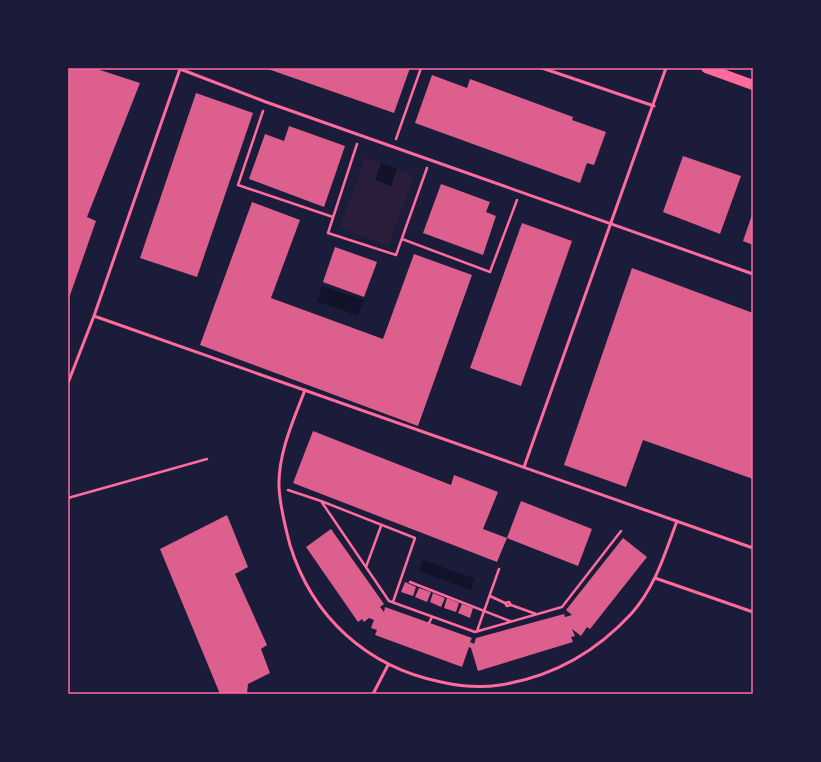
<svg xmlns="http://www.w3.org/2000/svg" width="821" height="762" font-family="'IBM Plex Sans',sans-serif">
<rect width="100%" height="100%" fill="#1b1b3a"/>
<path fill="#2a1e3b" d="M 365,158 L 414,176 L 388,246 L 340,228 Z"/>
<path fill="#12122b" d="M 381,163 L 397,169 L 391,186 L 375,180 Z
M 322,286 L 364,300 L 358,316 L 317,301 Z
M 423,560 L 475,579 L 471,590 L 419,571 Z"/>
<path fill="#dd5f8e" d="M 68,68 L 94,68 L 140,83 L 87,217 L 96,221 L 68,301 Z
M 265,68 L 410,68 L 394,113 Z
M 432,75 L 467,88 L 470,79 L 573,117 L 572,120 L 606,132 L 594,165 L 587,163 L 580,183 L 415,123 Z
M 196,93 L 253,113 L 197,277 L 140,258 Z
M 289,126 L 345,146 L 324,207 L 249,179 L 265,134 L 284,141 Z
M 683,156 L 741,176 L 720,234 L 663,212 Z
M 441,184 L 490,202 L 486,212 L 496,216 L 483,255 L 423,233 Z
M 252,202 L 300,220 L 271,298 L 383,339 L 414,254 L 472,275 L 418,426 L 200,345 Z
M 753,212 L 753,245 L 743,241 Z
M 522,223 L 572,241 L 521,386 L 470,368 Z
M 335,247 L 377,262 L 364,297 L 323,282 Z
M 632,268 L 753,313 L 753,479 L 643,440 L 626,487 L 564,465 Z
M 313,431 L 451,485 L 454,475 L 498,492 L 483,529 L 507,538 L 497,562 L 293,483 Z
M 521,501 L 592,529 L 578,566 L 507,538 Z
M 227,515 L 248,567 L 235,574 L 267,645 L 261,649 L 270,673 L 248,684 L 247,694 L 220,694 L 160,549 Z
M 331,529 L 384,604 L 380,607 L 384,612 L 385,607 L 472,638 L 470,642 L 474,644 L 476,638 L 564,614 L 565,617 L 572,615 L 566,610 L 623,538 L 647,557 L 590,629 L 587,627 L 581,636 L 572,629 L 575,636 L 571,637 L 573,642 L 478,671 L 471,648 L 469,647 L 462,667 L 375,635 L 377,630 L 371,628 L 374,620 L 369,618 L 364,622 L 362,619 L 358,622 L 306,547 Z
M 405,582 L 416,587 L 413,596 L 401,592 Z
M 419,588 L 431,592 L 427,602 L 415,597 Z
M 433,593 L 445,598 L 441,607 L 430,602 Z
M 447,598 L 459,603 L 456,612 L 444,608 Z
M 462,604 L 473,608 L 470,618 L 458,613 Z"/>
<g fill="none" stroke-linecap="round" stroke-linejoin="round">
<path stroke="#ff6b9d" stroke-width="2.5" d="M 263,111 L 238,185 L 333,217
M 396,139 L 421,68
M 357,144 L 328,233 L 396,255 L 427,168
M 402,239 L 490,272 L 517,200
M 288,490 L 321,501 L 389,601 L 475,632 L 562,607 L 621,531
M 68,498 L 207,459
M 321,501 L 415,538 L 393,602
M 366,567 L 381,526
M 410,582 L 510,621
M 490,596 L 505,603
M 511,605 L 509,602 L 505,603 L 507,606 L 511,605 L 536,614
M 429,623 L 432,617
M 477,631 L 499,569"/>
<path stroke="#ff6b9d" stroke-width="3" d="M 542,68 L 654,106
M 180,69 L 266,102 L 753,274
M 94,316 L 753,548
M 68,383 L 94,316 L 180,69
M 305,390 C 293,421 278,454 279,487 C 280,507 285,526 290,545 C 312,617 367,667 441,682 C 459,686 481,688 500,685 C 551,677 596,652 631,614 C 655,588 665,553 677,521
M 524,467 L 666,68
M 655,578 L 753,612
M 373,694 L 388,665"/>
<path stroke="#ff6b9d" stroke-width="10" d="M 706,68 L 753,85"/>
</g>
<rect width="821" height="762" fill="none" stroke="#1b1b3a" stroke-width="138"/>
<rect x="69" y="69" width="683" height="624" fill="none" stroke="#ff6b9d" stroke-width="1.5"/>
</svg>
